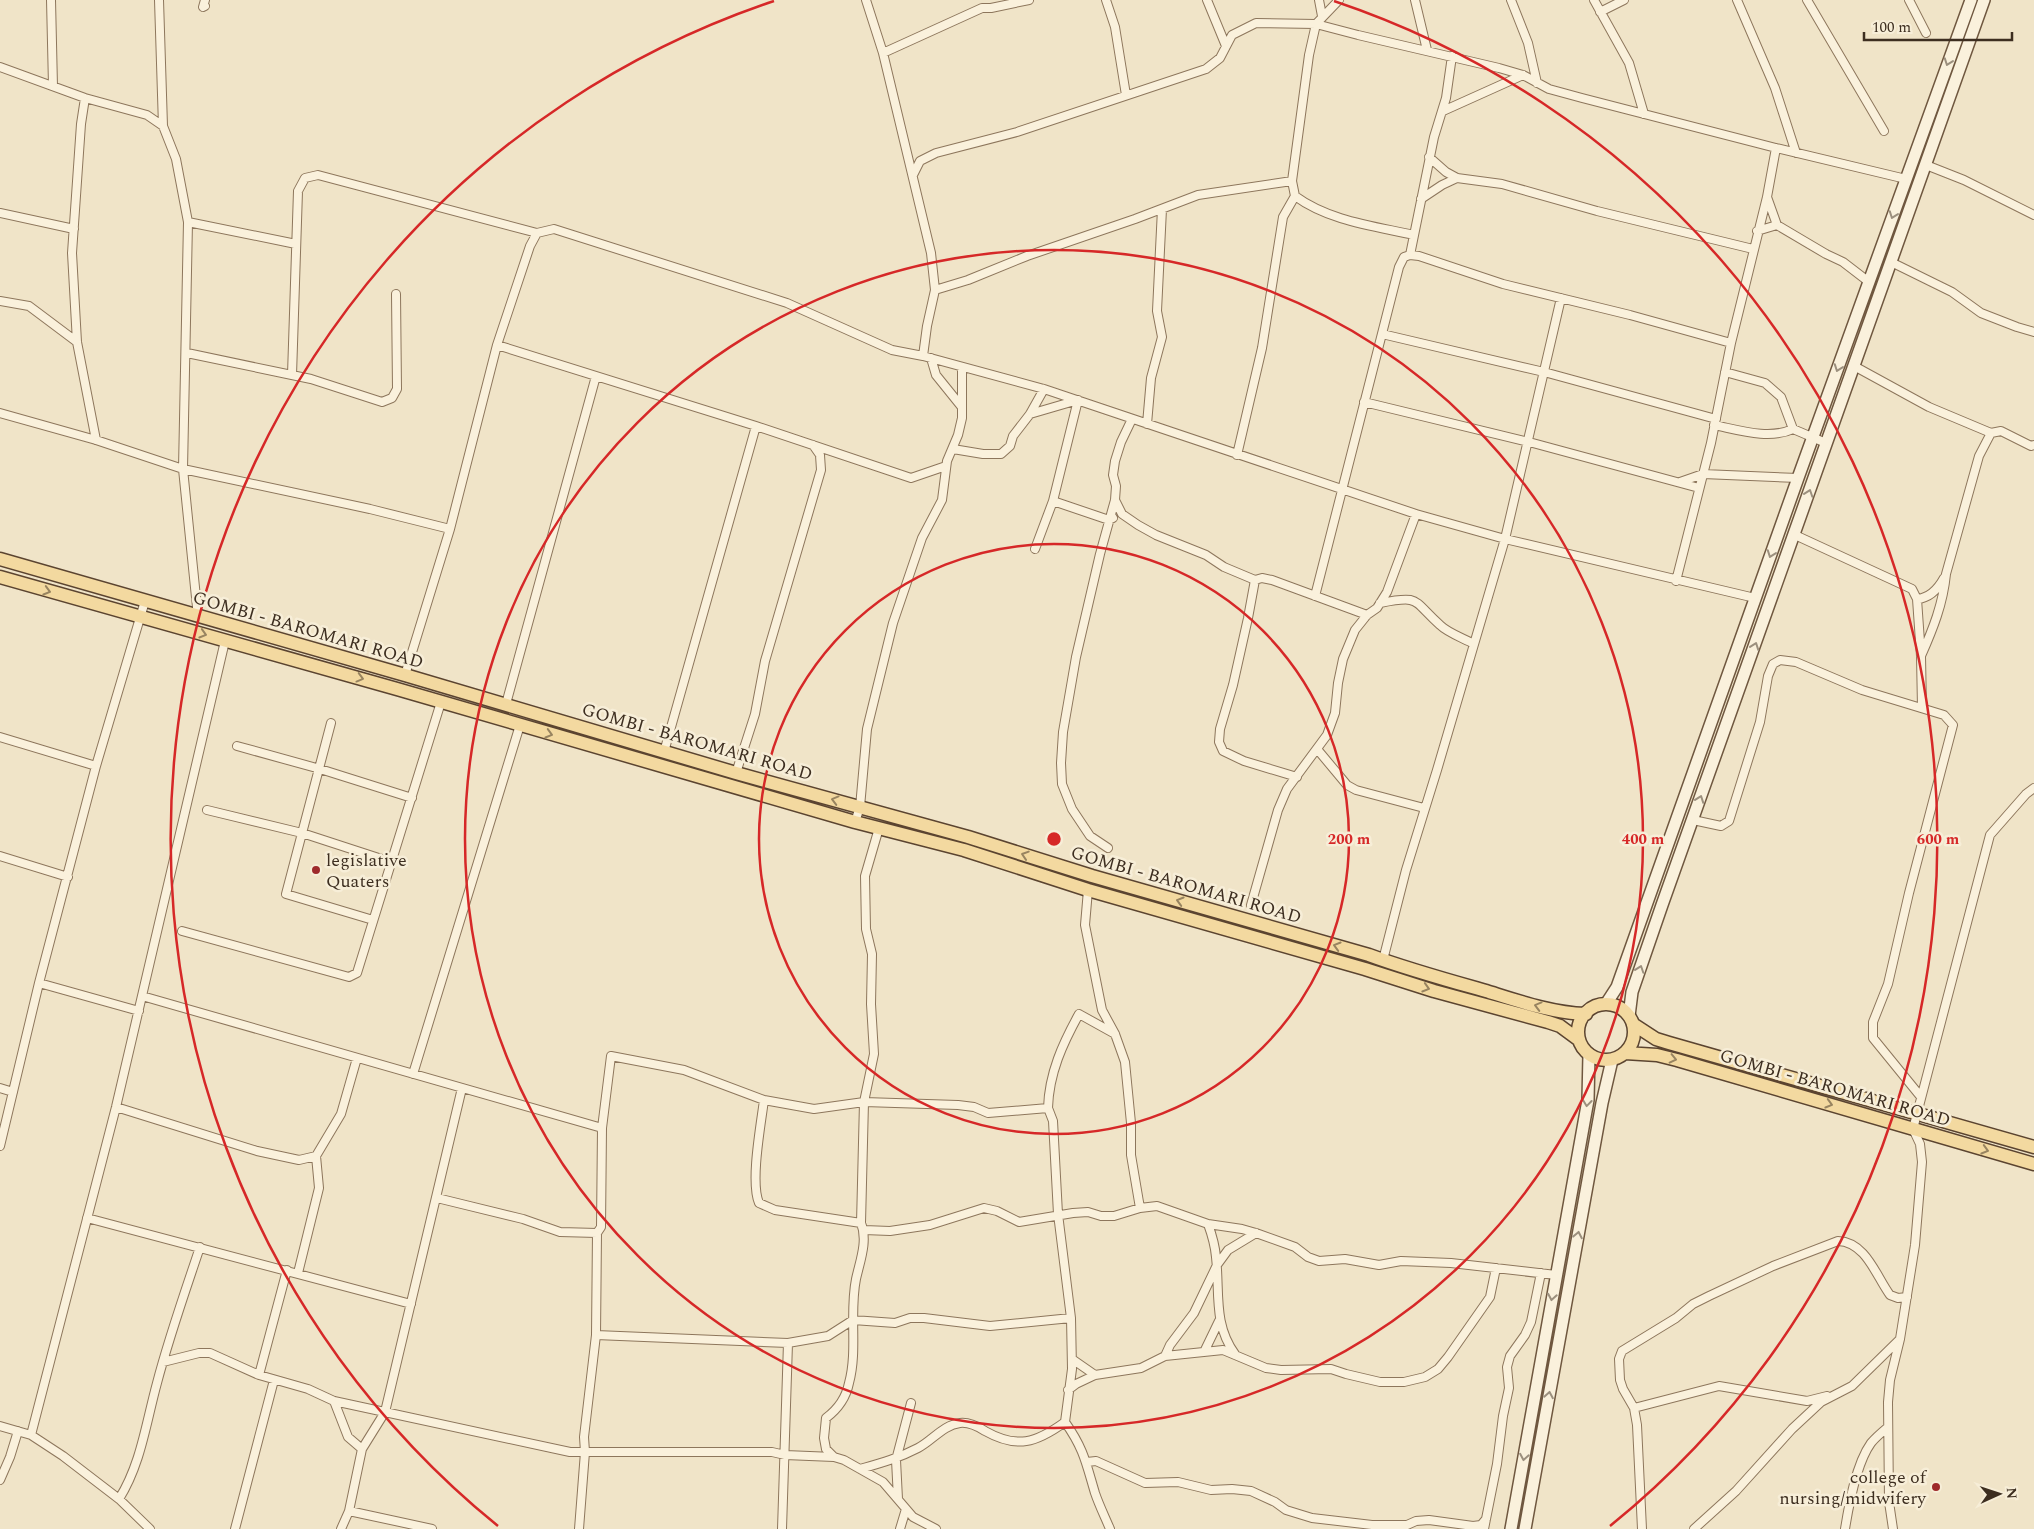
<svg xmlns="http://www.w3.org/2000/svg" width="2034" height="1529" font-family="Spectral,serif">
<rect width="100%" height="100%" fill="#f0e4c8"/>
<g fill="none" stroke-linecap="round" stroke-linejoin="round">
<defs>
<path id="minor" d="M 51,0 L 53,86
M 159,0 L 163,126 L 176,159 L 188,222 L 183,469 L 198,617
M 866,0 L 883,53 L 931,253 L 935,290 L 927,326 L 923,356
M 1106,0 L 1115,27 L 1126,95
M 1207,0 L 1226,46
M 1319,0 L 1322,16
M 1339,0 L 1316,24 L 1309,55 L 1292,181 L 1295,196 C 1329,221 1374,226 1414,235
M 1415,0 L 1427,50
M 1511,0 L 1528,43 L 1537,83
M 1594,0 L 1629,63 L 1644,114
M 1737,0 L 1775,88 L 1796,153
M 1807,0 L 1884,131
M 1909,0 L 1926,33
M 205,6 L 203,7 L 205,0
M 1600,12 L 1624,0
M 883,53 L 982,8 L 991,8 L 1029,0
M 0,67 L 85,98 L 147,115 L 163,126
M 85,98 L 81,124 L 72,253 L 77,342 L 96,440
M 1443,111 L 1523,75
M 1429,157 L 1446,172 L 1457,178 L 1502,184 L 1597,211 L 1753,249
M 1926,165 L 1964,180 L 2034,215
M 913,175 L 920,161 L 936,153 L 1017,132 L 1206,69 L 1220,58 L 1232,35 L 1256,23 L 1316,24 L 1358,35 L 1499,68 L 1523,75 L 1549,89 L 1582,98 L 1776,148 L 1906,179
M 1767,197 L 1777,225 L 1826,254 L 1843,262 L 1869,282
M 1421,199 L 1442,185 L 1457,178
M 0,213 L 74,229
M 188,222 L 296,244
M 1757,231 L 1777,225
M 1410,255 L 1434,137 L 1446,98 L 1452,56
M 1891,262 L 1952,292 L 1981,313 L 2017,327 L 2034,332
M 935,290 L 968,280 L 1027,256 L 1135,219 L 1198,195 L 1292,181
M 0,301 L 29,306 L 77,342
M 1382,334 L 1544,372 L 1716,419
M 497,345 L 756,426 L 911,478 L 946,466
M 187,353 L 311,379 L 382,402 L 392,398 L 397,389 L 396,294
M 931,358 L 936,375 L 961,406
M 1854,366 L 1929,407 L 1991,433
M 1725,372 L 1765,383 L 1781,397 L 1793,429
M 292,375 L 298,191 L 305,178 L 318,175 L 537,233
M 1364,402 L 1529,442 L 1699,488
M 0,413 L 96,440 L 183,469 L 370,509 L 450,529
M 1030,414 L 1078,400
M 1147,424 L 1151,378 L 1162,337 L 1157,311 L 1162,209
M 1714,425 C 1739,430 1769,440 1793,429 L 1826,443
M 953,449 L 983,454 L 1001,454 L 1010,446 L 1013,436 L 1030,414 L 1044,389
M 1237,455 L 1262,348 L 1283,217 L 1295,196
M 1680,482 L 1703,474 L 1798,478
M 1115,500 L 1122,514 L 1138,525 L 1156,535 L 1206,555 L 1224,567 L 1255,580
M 1053,501 L 1109,520 L 1113,518
M 1795,535 L 1912,589 L 1917,599 L 1921,656 L 1922,708
M 1035,549 L 1053,501 L 1078,400
M 1676,581 L 1711,443 L 1731,343 L 1767,197 L 1776,148
M 1315,596 L 1399,267 L 1404,257 L 1410,255 L 1419,256 L 1503,284 L 1630,315 L 1731,343
M 1917,599 C 1930,598 1938,589 1944,578
M 1380,603 C 1421,595 1412,600 1440,625 C 1448,633 1463,638 1474,644
M 1921,656 C 1933,629 1943,604 1946,574 L 1979,456 L 1991,433 L 2001,431 L 2031,446 L 2034,445
M 405,675 L 450,529 L 497,345 L 530,246 L 537,233 L 554,229 L 787,303 L 892,350 L 923,356 L 1044,389 L 1416,514 L 1505,539 L 1755,598
M 506,704 L 596,376
M 331,723 L 286,894 L 373,920
M 0,737 L 96,766
M 237,746 L 320,769 L 412,798
M 1317,749 L 1347,785 L 1356,790 L 1424,808
M 664,752 L 756,426
M 736,773 L 755,714 L 765,661 L 821,470 L 820,455 L 813,445
M 1297,777 L 1244,761 L 1223,751 L 1219,742 L 1220,729 L 1233,685 L 1248,618 L 1255,580 L 1262,578 L 1272,580 L 1367,615
M 207,810 L 302,833 L 391,862
M 1693,820 L 1721,826 L 1729,821 L 1760,722 L 1768,676 L 1773,664 L 1780,660 L 1796,662 L 1862,690 L 1944,715 L 1953,725 L 1909,893 L 1888,984 L 1873,1022 L 1873,1038 L 1921,1097
M 855,822 L 860,807 L 867,729 L 893,623 L 922,538 L 942,500 L 947,461 L 958,435 L 962,418 L 962,367
M 879,828 L 865,876 L 866,929 L 872,954 L 871,1004 L 874,1054 L 864,1102 L 861,1223 C 868,1241 860,1261 856,1279 C 849,1313 858,1350 849,1383 C 846,1398 838,1409 826,1418 L 824,1438 L 826,1449 L 834,1457 L 844,1460 L 883,1482 L 913,1517 L 936,1529
M 1108,848 L 1090,836 L 1072,809 L 1062,784 L 1061,763 L 1063,732 L 1076,657 L 1100,554 L 1115,500 L 1116,486 L 1113,475 L 1115,461 L 1121,442 L 1132,419
M 0,856 L 68,877
M 1088,890 L 1085,925 L 1102,1010 L 1115,1034 L 1125,1062 L 1131,1123 L 1131,1155 L 1140,1208
M 1251,905 L 1278,810 L 1287,789 L 1327,735 L 1335,713 L 1338,683 L 1343,659 L 1355,630 L 1367,615 L 1377,608 L 1387,592 L 1416,514
M 182,931 L 349,977 L 357,973 L 441,702
M 1383,960 L 1406,870 L 1437,770 L 1505,539 L 1561,298
M 39,983 L 139,1011
M 142,996 L 602,1128
M 413,1074 L 520,725
M 0,1088 L 13,1092
M 764,1100 C 761,1124 750,1182 759,1203 L 775,1210 L 861,1223
M 116,1107 L 257,1151 L 299,1160 L 316,1156 L 341,1114 L 357,1058
M 1048,1108 L 1053,1121 L 1058,1214 L 1071,1318 L 1072,1369 L 1065,1422 C 1084,1449 1086,1463 1095,1493 C 1099,1505 1105,1517 1110,1529
M 0,1146 L 39,983 L 96,766 L 145,601
M 437,1198 L 523,1219 L 560,1232 L 597,1233
M 87,1218 L 411,1304
M 1208,1224 C 1212,1235 1215,1245 1216,1257 C 1220,1292 1213,1324 1235,1354
M 864,1230 L 890,1231 L 930,1225 L 984,1208 L 997,1211 L 1019,1222 L 1073,1213 L 1088,1212 L 1101,1216 L 1114,1216 L 1140,1208 L 1157,1206 L 1208,1224 L 1242,1229 L 1256,1233 L 1295,1247 L 1308,1257 L 1319,1261 L 1345,1259 L 1379,1265 L 1401,1261 L 1451,1263 L 1556,1275
M 298,1273 L 319,1188 L 316,1156
M 596,1335 L 788,1343 L 828,1336 L 853,1320 L 895,1323 L 910,1318 L 924,1318 L 990,1326 L 1071,1318
M 1205,1350 L 1219,1321
M 1165,1356 L 1170,1345 L 1194,1313 L 1217,1265 L 1228,1250 L 1256,1233
M 1072,1359 L 1095,1375
M 163,1362 L 199,1353 L 210,1353 L 259,1375 L 308,1389 L 334,1401 L 570,1452 L 772,1452 L 785,1455 L 834,1457
M 259,1375 L 287,1270
M 1068,1390 L 1076,1384 L 1095,1375 L 1141,1368 L 1165,1356 L 1223,1350 L 1266,1368 L 1281,1370 L 1331,1369 L 1346,1374 L 1380,1382 L 1404,1382 L 1425,1377 L 1438,1369 L 1448,1357 L 1490,1297 L 1496,1268
M 334,1401 L 348,1437 L 362,1449
M 1634,1408 L 1719,1386 L 1807,1401 L 1827,1396
M 0,1426 L 31,1435 L 63,1456 L 119,1499 L 150,1529
M 31,1435 L 116,1107 L 225,641
M 1087,1462 L 1096,1461 L 1145,1483 L 1178,1482 L 1211,1490 L 1232,1489 L 1251,1491 L 1275,1502 L 1286,1510 L 1312,1518 L 1372,1525 L 1407,1525 L 1416,1521 L 1429,1520 L 1473,1526 L 1481,1525 L 1486,1519
M 860,1469 C 881,1463 899,1458 918,1448 C 932,1441 943,1425 960,1423 C 968,1422 977,1426 985,1431 C 1017,1449 1036,1443 1065,1422
M 0,1480 L 10,1457 L 18,1431
M 119,1499 C 141,1464 146,1423 157,1383 C 169,1337 185,1292 200,1247
M 898,1499 L 896,1460 L 911,1403
M 349,1511 L 432,1529
M 235,1529 L 274,1380
M 341,1529 L 349,1511 L 362,1449 L 385,1412 L 462,1088
M 579,1529 L 585,1452 L 584,1437 L 596,1335 L 597,1233 L 601,1227 L 602,1128 L 611,1056 L 684,1070 L 764,1100 L 814,1109 L 864,1102 L 958,1105 L 974,1107 L 988,1113 L 1048,1108 C 1049,1073 1063,1043 1079,1014 L 1115,1034
M 782,1529 L 788,1343
M 900,1529 L 906,1509
M 1484,1529 L 1497,1464 L 1503,1416 L 1509,1388 L 1507,1367 L 1510,1356 L 1525,1335 L 1531,1322 L 1541,1273
M 1642,1529 L 1637,1425 L 1634,1408 L 1623,1389 L 1620,1380 L 1619,1359 L 1622,1351 L 1676,1318 L 1693,1304 L 1709,1296 L 1773,1266 L 1838,1241 C 1866,1242 1876,1276 1890,1295 L 1898,1298 L 1907,1297
M 1694,1529 L 1736,1491 L 1792,1429 L 1821,1402 L 1852,1386 L 1899,1340
M 1845,1529 C 1849,1504 1856,1464 1871,1443 C 1876,1437 1882,1432 1888,1427
M 1893,1529 L 1889,1502 L 1888,1402 L 1890,1380 L 1900,1339 L 1915,1245 L 1922,1162 L 1920,1144 L 1913,1129 L 1990,835 L 2026,794 L 2034,788"/>
<path id="secondary" d="M 1606,1004 L 1617,987 L 1798,478 L 1971,0
M 1629,1016 L 1632,992 L 1662,905 L 1984,0
M 1511,1529 L 1588,1100 L 1589,1054
M 1525,1529 L 1602,1103 L 1612,1060"/>
<path id="primary" d="M 0,559 L 405,675 L 736,773 L 968,837 L 1092,876 L 1369,955 C 1407,969 1447,980 1486,991 C 1518,1001 1552,1013 1586,1014
M 0,577 L 397,689 L 855,822 L 964,850 L 1088,890 L 1365,969 L 1434,991 L 1548,1022 L 1560,1026 L 1579,1040
M1578 1032a28 28 0 1 1 56 0a28 28 0 1 1-56 0Z
M 1633,1024 L 1656,1039 L 1669,1043 L 2034,1147
M 1625,1053 L 1657,1055 L 1677,1060 L 2034,1164"/>
</defs>
<use href="#minor" stroke="#8d765c" stroke-width="10"/>
<use href="#secondary" stroke="#6f573f" stroke-width="14"/>
<use href="#primary" stroke="#5b4430" stroke-width="15"/>
<use href="#minor" stroke="#faf1dc" stroke-width="8"/>
<use href="#secondary" stroke="#faf1dc" stroke-width="11"/>
<use href="#primary" stroke="#f3d9a0" stroke-width="12"/>
</g>
<defs><path id="oneway-chevron" d="M-2-3.5L2.5 0L-2 3.5" fill="none" stroke-width="1.6" stroke-linecap="round" stroke-linejoin="round" transform="scale(1.25)"/></defs>
<g stroke="#9c907e">
<use href="#oneway-chevron" transform="translate(1948 62) rotate(110)"/>
<use href="#oneway-chevron" transform="translate(1893 215) rotate(110)"/>
<use href="#oneway-chevron" transform="translate(1838 368) rotate(110)"/>
<use href="#oneway-chevron" transform="translate(1809 493) rotate(-71)"/>
<use href="#oneway-chevron" transform="translate(1771 554) rotate(110)"/>
<use href="#oneway-chevron" transform="translate(1755 646) rotate(-70)"/>
<use href="#oneway-chevron" transform="translate(1700 799) rotate(-70)"/>
<use href="#oneway-chevron" transform="translate(1640 969) rotate(-71)"/>
<use href="#oneway-chevron" transform="translate(1587 1103) rotate(97)"/>
<use href="#oneway-chevron" transform="translate(1578 1235) rotate(-79)"/>
<use href="#oneway-chevron" transform="translate(1552 1297) rotate(100)"/>
<use href="#oneway-chevron" transform="translate(1549 1395) rotate(-80)"/>
<use href="#oneway-chevron" transform="translate(1524 1457) rotate(100)"/>
</g>
<g stroke="#988460">
<use href="#oneway-chevron" transform="translate(47 591) rotate(16)"/>
<use href="#oneway-chevron" transform="translate(203 634) rotate(17)"/>
<use href="#oneway-chevron" transform="translate(360 678) rotate(15)"/>
<use href="#oneway-chevron" transform="translate(549 734) rotate(16)"/>
<use href="#oneway-chevron" transform="translate(835 800) rotate(-165)"/>
<use href="#oneway-chevron" transform="translate(1025 855) rotate(-162)"/>
<use href="#oneway-chevron" transform="translate(1180 901) rotate(-164)"/>
<use href="#oneway-chevron" transform="translate(1337 946) rotate(-164)"/>
<use href="#oneway-chevron" transform="translate(1426 988) rotate(17)"/>
<use href="#oneway-chevron" transform="translate(1538 1006) rotate(-165)"/>
<use href="#oneway-chevron" transform="translate(1673 1059) rotate(13)"/>
<use href="#oneway-chevron" transform="translate(1829 1104) rotate(16)"/>
<use href="#oneway-chevron" transform="translate(1985 1150) rotate(16)"/>
</g>
<g fill="none" stroke="#d62828" stroke-width="2.5">
<circle cx="1054" cy="839" r="295"/>
<circle cx="1054" cy="839" r="589"/>
<path d="M498 1526A884 884 0 0 1 774 1M1334 1A884 884 0 0 1 1610 1526"/>
</g>
<g fill="#9e2a2b" stroke="#f7eed8" stroke-width="2">
<circle cx="316" cy="870" r="5"/>
<circle cx="1936" cy="1487" r="5"/>
</g>
<g text-anchor="middle" dominant-baseline="central" stroke-width="5" stroke-linejoin="round" paint-order="stroke">
<g font-size="18" fill="#3d2e20" stroke="#f7eed8">
<text transform="translate(308 630) rotate(16)">GOMBI - BAROMARI ROAD</text>
<text transform="translate(697 742) rotate(16)">GOMBI - BAROMARI ROAD</text>
<text transform="translate(1186 885) rotate(16)">GOMBI - BAROMARI ROAD</text>
<text transform="translate(1835 1088) rotate(16)">GOMBI - BAROMARI ROAD</text>
</g>
<g font-size="18" fill="#3d2e20" stroke="#f7eed8" text-anchor="start">
<text x="326" y="860">legislative<tspan x="326" dy="21">Quaters</tspan></text>
<text x="1926" y="1477" text-anchor="end">college of<tspan x="1926" dy="21">nursing/midwifery</tspan></text>
</g>
</g>
<circle cx="1054" cy="839" r="8" fill="#d62828" stroke="#f7eed8" stroke-width="2.5"/>
<g font-size="15" text-anchor="middle" font-weight="bold" fill="#d62828" stroke="#f7eed8" stroke-width="5" stroke-linejoin="round" paint-order="stroke">
<text x="1349" y="844">200 m</text>
<text x="1643" y="844">400 m</text>
<text x="1938" y="844">600 m</text>
</g>
<g transform="translate(1999 1494) rotate(87)" stroke="#f7eed8" stroke-width="4" paint-order="stroke">
<path d="M0-4L9 19L0 12L-9 19Z" fill="#3d2e20"/>
<text y="-8" font-size="14" font-weight="bold" text-anchor="middle" fill="#3d2e20">N</text>
</g>
<path d="M1864 32v8h148v-8" fill="none" stroke="#3d2e20" stroke-width="2.5"/>
<text x="1872" y="32" font-size="15" fill="#3d2e20" stroke="#f7eed8" stroke-width="4" paint-order="stroke">100 m</text>
</svg>
